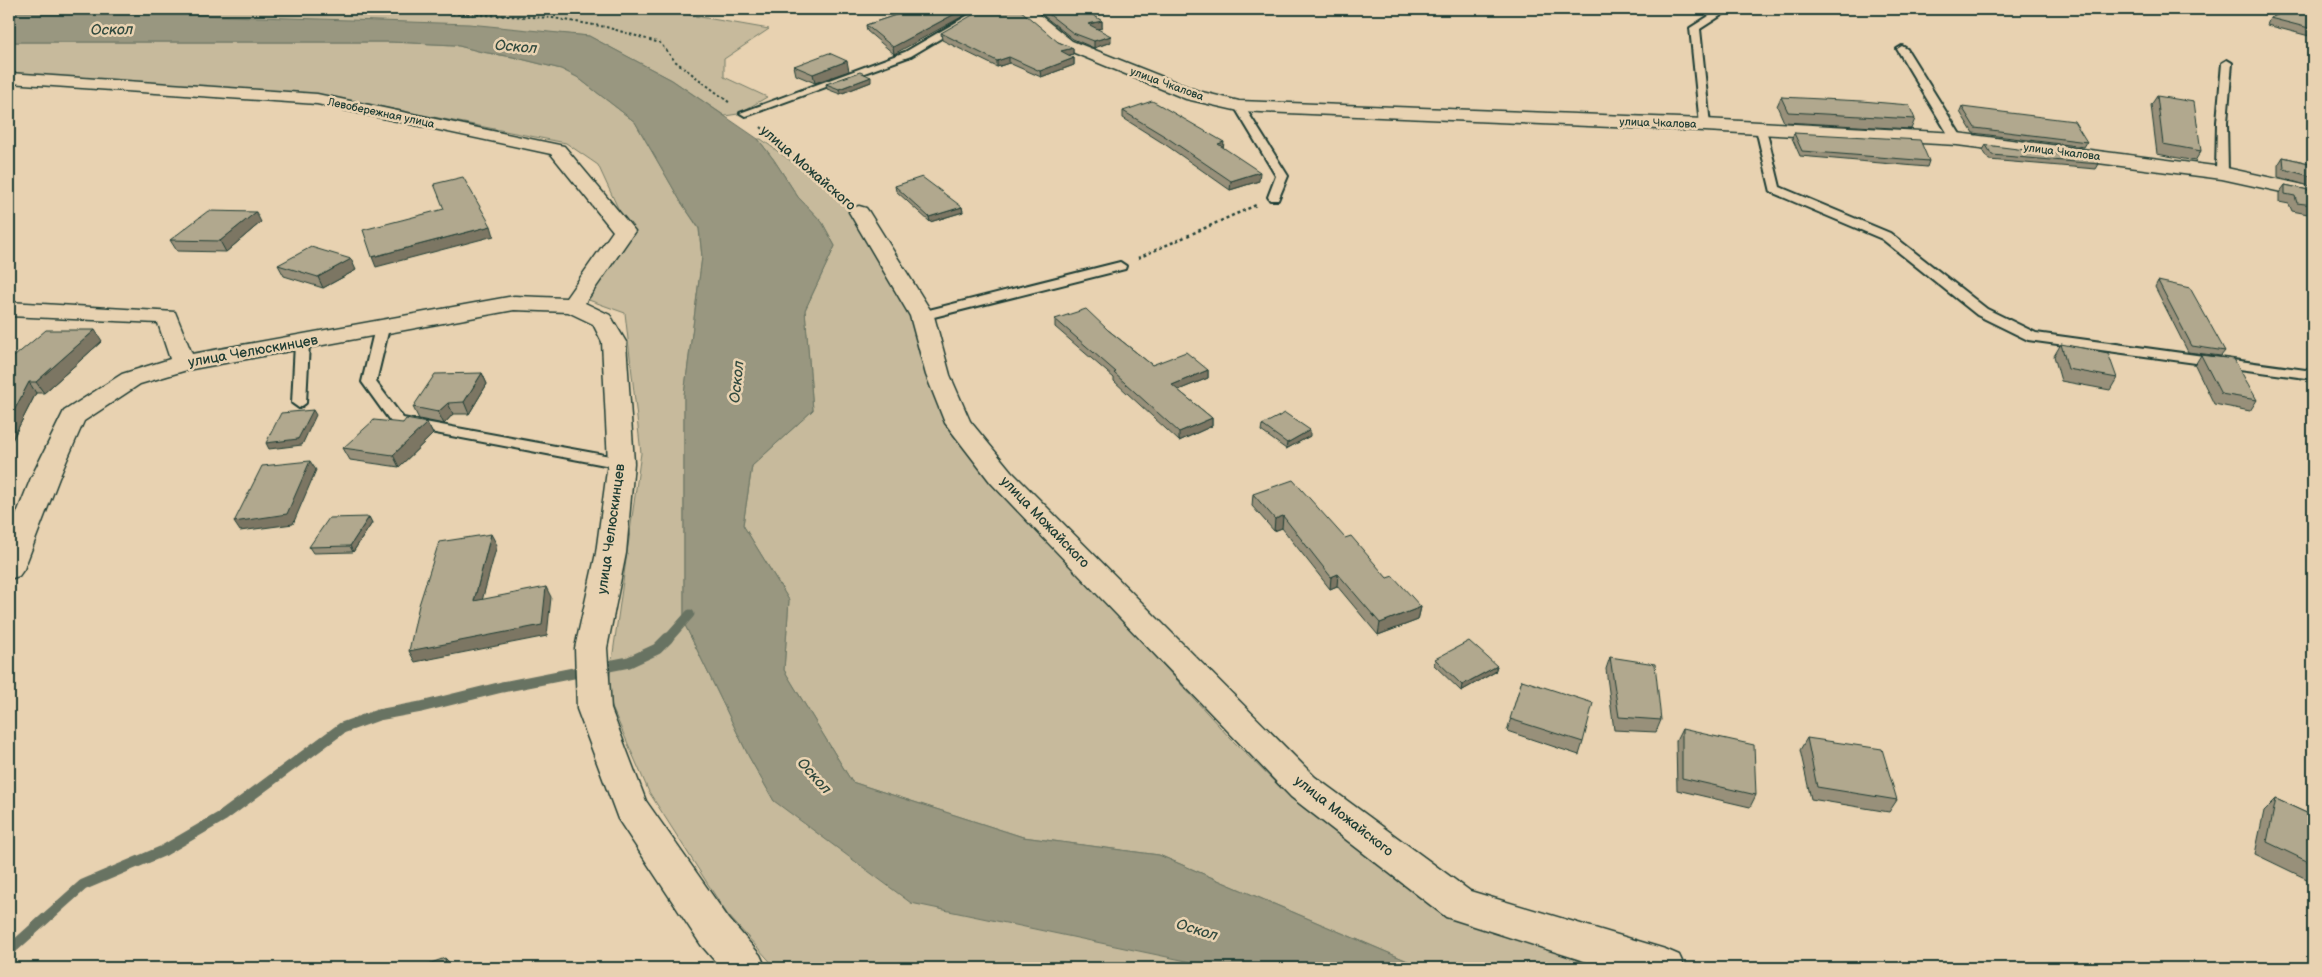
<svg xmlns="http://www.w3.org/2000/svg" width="2322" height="977" font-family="'Balsamiq Sans',sans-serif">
<rect width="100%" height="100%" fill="#e8d2b1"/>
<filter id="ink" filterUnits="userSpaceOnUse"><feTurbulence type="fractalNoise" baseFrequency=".02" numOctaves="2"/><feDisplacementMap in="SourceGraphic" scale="10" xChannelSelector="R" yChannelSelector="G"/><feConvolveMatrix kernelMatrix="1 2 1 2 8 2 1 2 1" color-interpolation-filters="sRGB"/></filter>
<g filter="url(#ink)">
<path fill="#c7ba9c" stroke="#737c68" d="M 9,9 L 682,9 L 689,15 L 769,29 L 724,59 L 724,77 L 767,97 L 738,114 L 725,116 L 672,80 L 589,36 L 532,31 L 169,14 L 9,11 Z
M 9,42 L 391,42 L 455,45 L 482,52 L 513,57 L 561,69 L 577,77 L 635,122 L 681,202 L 699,229 L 702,257 L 684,395 L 684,623 L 749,757 L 774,801 L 1204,968 L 776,968 L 727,914 L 649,792 L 607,696 L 641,453 L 625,313 L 583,298 L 629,232 L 598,165 L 566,143 L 326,96 L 9,74 Z
M 758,139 L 761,139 L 841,198 L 909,313 L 950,432 L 1230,738 L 1289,796 L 1456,917 L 1624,968 L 1424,968 L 1159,855 L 1023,837 L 852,782 L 784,670 L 789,600 L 743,525 L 752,466 L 813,410 L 805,310 L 835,246 L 822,222 L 798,197 L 774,160 Z"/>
<path fill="#999780" stroke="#687362" d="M 9,11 L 168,14 L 469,24 L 589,36 L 672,80 L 758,139 L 774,160 L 798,197 L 822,222 L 835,246 L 805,310 L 813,410 L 752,466 L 743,525 L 789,600 L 784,670 L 852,782 L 1023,837 L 1159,855 L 1424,968 L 1204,968 L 1191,962 L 911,903 L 774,801 L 749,757 L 684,623 L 684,395 L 702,257 L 699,228 L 681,202 L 635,122 L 577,77 L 561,69 L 513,57 L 482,52 L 455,45 L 391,42 L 9,42 Z"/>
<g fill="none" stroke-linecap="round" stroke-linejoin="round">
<path stroke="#687362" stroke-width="9" d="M 667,640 L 690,614"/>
<path stroke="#687362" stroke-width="11" d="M 9,951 L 83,885 L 163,851 L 223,816 L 342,728 L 378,715 L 421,707 L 502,687 L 629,662 L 657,649 L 668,638"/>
<defs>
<path id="lane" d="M 979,9 L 990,9 L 911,56 L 749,115 L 745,116 L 740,113 L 905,52 Z
M 1720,9 L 1731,9 L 1700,29 L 1710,125 L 1705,128 L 1700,125 L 1690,28 Z
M 1902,46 L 1907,49 L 1963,139 L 1961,141 L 1957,142 L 1951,139 L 1897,49 Z
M 2227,60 L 2232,63 L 2227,122 L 2228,173 L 2222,176 L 2216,173 L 2217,122 L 2222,63 Z
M 1239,103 L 1244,106 L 1288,176 L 1278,200 L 1270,200 L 1268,197 L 1276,176 L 1234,106 Z
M 1761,126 L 1766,129 L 1780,187 L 1890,233 L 1987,309 L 2036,333 L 2313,371 L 2313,379 L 2028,340 L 1977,315 L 1882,239 L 1771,192 L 1756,129 Z
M 1120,262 L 1126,266 L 1125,269 L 922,320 L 915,316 L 917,313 Z
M 382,324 L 389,328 L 376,382 L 403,418 L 621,458 L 627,459 L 629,463 L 627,467 L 621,468 L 393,425 L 362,382 L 375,328 Z
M 302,339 L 309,343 L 306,403 L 299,408 L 292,403 L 295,343 Z"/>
<path id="street" d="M 1015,9 L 1032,9 L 1072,41 L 1198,91 L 1239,101 L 1705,119 L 1957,133 L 2222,167 L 2313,187 L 2313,199 L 2222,179 L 1957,145 L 1705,131 L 1239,111 L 1186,99 L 1060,47 Z
M 9,73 L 317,94 L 564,146 L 635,231 L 585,303 L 610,315 L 626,342 L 634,463 L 626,553 L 607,648 L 611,709 L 646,801 L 729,919 L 760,955 L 766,968 L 721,968 L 701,945 L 618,819 L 577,709 L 575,648 L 596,553 L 608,463 L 602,342 L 593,324 L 568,312 L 514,310 L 187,370 L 140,384 L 84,421 L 59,478 L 24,569 L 19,576 L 9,579 L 9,533 L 31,478 L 64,411 L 122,374 L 170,359 L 158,323 L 9,316 L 9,302 L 175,312 L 192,354 L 514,296 L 566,298 L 613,231 L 551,154 L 317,104 L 9,83 Z
M 859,206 L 866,208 L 869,212 L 934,316 L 950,375 L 970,421 L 1011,471 L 1315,777 L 1470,891 L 1665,949 L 1679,955 L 1685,968 L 1606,968 L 1446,917 L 1291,797 L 991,483 L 945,423 L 926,375 L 910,316 L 849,212 L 852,208 Z"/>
</defs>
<use href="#lane" stroke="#1f3d34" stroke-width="4"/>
<use href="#street" stroke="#1f3d34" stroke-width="3"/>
<path stroke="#1f3d34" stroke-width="2" stroke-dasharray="2.5 2.5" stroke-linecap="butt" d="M 347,9 L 553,18 L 606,27 L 660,43 L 675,61 L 730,103
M 761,127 L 805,165"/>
<path stroke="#1f3d34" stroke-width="2.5" stroke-dasharray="3 3" stroke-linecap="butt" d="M 803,164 L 843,198
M 1138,258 L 1256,205"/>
<use href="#lane" fill="#e8d2b1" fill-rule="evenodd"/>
<use href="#street" fill="#e8d2b1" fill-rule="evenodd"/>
</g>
<path fill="#98907a" stroke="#1f3d34" d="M 914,9 L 894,54 L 867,31 L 866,25 Z
M 1035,9 L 1084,9 L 1102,21 L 1102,28 L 1097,29 L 1111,42 L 1094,48 L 1073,39 Z
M 2260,9 L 2313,9 L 2313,37 L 2267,25 L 2270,18 L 2280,14 Z
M 941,33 L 1058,42 L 1073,48 L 1073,54 L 1069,56 L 1074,58 L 1074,65 L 1041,77 L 1009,63 L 997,67 L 942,40 Z
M 794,66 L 849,71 L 815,83 L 796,75 Z
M 871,82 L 840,94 L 827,89 L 826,84 Z
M 2157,96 L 2201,151 L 2195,161 L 2157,154 L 2151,105 Z
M 1781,97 L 1915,119 L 1911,129 L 1784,122 L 1777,106 Z
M 1962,107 L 2087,142 L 2084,147 L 1973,133 L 1960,112 Z
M 1123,111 L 1224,148 L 1259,181 L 1230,190 L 1166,145 L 1123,118 Z
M 1794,133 L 1929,161 L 1927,167 L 1800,156 L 1792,138 Z
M 1986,145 L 2099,164 L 2096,169 L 1989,160 L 1983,150 Z
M 2283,157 L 2313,164 L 2313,187 L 2278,177 L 2278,165 Z
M 2285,185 L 2313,191 L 2313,215 L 2292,211 L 2289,204 L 2279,202 L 2279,193 Z
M 895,186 L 962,207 L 963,212 L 930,222 L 896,191 Z
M 261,222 L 226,252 L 177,251 L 170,240 Z
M 278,265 L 356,270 L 323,288 L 284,276 Z
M 2158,281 L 2225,351 L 2221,356 L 2188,352 L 2155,287 Z
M 1055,319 L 1108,330 L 1152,365 L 1208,370 L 1208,378 L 1178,390 L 1212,418 L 1212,426 L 1179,441 L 1114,381 L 1114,378 L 1055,327 Z
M 102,341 L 44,393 L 36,393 L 9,446 L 9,361 Z
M 2061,344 L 2117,378 L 2110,390 L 2061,381 L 2054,356 Z
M 2201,355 L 2257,400 L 2250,411 L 2214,404 L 2195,365 Z
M 482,373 L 487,384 L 469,414 L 453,414 L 444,424 L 419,419 L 413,407 Z
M 403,423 L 427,423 L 433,434 L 399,467 L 350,460 L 343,448 Z
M 1262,425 L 1310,436 L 1286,449 L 1261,431 Z
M 1253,494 L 1345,538 L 1387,578 L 1421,607 L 1418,620 L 1378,635 L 1337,586 L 1330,589 L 1282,528 L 1274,531 L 1252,506 Z
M 369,517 L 372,523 L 353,552 L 313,553 L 309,547 Z
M 1610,657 L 1661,720 L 1656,732 L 1614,730 L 1606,669 Z
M 1435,659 L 1497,666 L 1495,672 L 1461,691 L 1434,665 Z
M 1522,680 L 1583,742 L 1579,755 L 1507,731 Z
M 1682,729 L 1756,795 L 1750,807 L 1677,790 L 1676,741 Z
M 1807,738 L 1897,800 L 1889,812 L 1811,799 L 1800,750 Z
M 2276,799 L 2313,816 L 2313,882 L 2255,854 L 2264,811 Z"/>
<path fill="#7c7663" stroke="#1f3d34" d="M 964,9 L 976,9 L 894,54 L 893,47 Z
M 1102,21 L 1102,28 L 1088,31 L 1088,24 Z
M 1111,36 L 1111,42 L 1094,48 L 1094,41 Z
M 1073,48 L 1073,54 L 1061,58 L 1061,51 Z
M 1009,57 L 1009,63 L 997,67 L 997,61 Z
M 1074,58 L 1074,65 L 1041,77 L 1040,71 Z
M 847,61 L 849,71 L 815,83 L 813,74 Z
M 871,77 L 871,82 L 840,94 L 839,89 Z
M 1224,142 L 1223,150 L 1218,144 Z
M 1260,172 L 1259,181 L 1230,190 L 1231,181 Z
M 962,207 L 963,212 L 930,222 L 929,217 Z
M 256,212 L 261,222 L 226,252 L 220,241 Z
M 491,226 L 494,236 L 376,267 L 372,257 Z
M 351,259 L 356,270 L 323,288 L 318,277 Z
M 95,330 L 102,341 L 44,393 L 36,382 Z
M 1208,370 L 1208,378 L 1171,393 L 1172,385 Z
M 482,373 L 487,384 L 469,414 L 464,402 Z
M 29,382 L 36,393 L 9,446 L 9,420 Z
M 448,403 L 453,414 L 444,424 L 438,412 Z
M 313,410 L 316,415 L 302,445 L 269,449 L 266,443 Z
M 1212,418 L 1212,426 L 1179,441 L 1179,432 Z
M 427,423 L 433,434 L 399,467 L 393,455 Z
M 1310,430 L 1310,436 L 1286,449 L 1287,443 Z
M 310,461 L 316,470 L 293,524 L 240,531 L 234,522 Z
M 1283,516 L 1282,528 L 1274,531 L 1275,519 Z
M 369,517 L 372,523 L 353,552 L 350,546 Z
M 491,534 L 497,545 L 479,612 L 474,601 Z
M 1338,574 L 1337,586 L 1330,589 L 1331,577 Z
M 546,587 L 551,597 L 547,636 L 415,662 L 409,651 Z
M 1421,607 L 1418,620 L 1378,635 L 1380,623 Z
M 1497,666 L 1495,672 L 1461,691 L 1462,685 Z
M 445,958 L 450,963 L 450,968 L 446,968 Z"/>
<path fill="#b1a88e" stroke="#1f3d34" d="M 914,9 L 964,9 L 893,47 L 866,25 Z
M 983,9 L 1019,9 L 1058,42 L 1073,48 L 1061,51 L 1074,58 L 1040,71 L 1009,57 L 997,61 L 941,33 Z
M 1042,9 L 1084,9 L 1102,21 L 1088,24 L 1111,36 L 1094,41 L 1073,33 Z
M 2286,9 L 2313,9 L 2313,29 L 2270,18 L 2289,10 Z
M 829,53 L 847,61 L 813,74 L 794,66 Z
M 860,72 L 871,77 L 839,89 L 826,84 Z
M 2157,96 L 2194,102 L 2201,151 L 2163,144 Z
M 1781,97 L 1862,101 L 1909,105 L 1915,119 L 1788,112 Z
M 1152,101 L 1158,104 L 1224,142 L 1218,144 L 1260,172 L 1231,181 L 1166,137 L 1123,111 Z
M 1962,107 L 2074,121 L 2087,142 L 1975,128 Z
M 1794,133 L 1920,140 L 1929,161 L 1802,151 Z
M 1986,145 L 2096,159 L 2099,164 L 1992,155 Z
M 2283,157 L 2313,164 L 2313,177 L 2284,169 Z
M 463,177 L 491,226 L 372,257 L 363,230 L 444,209 L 434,184 Z
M 922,177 L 962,207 L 929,217 L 895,186 Z
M 2285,185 L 2313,191 L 2313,205 L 2297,203 L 2295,196 L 2285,194 Z
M 208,211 L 256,212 L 220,241 L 170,240 Z
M 311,247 L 351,259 L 318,277 L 278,265 Z
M 2158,281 L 2190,288 L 2225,351 L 2192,346 Z
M 1086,309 L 1108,330 L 1152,365 L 1186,352 L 1208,370 L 1172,385 L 1212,418 L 1179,432 L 1114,373 L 1116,372 L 1055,319 Z
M 46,330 L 95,330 L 36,382 L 29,382 L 9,420 L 9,361 Z
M 2061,344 L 2108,353 L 2117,378 L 2068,369 Z
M 2201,355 L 2234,359 L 2257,400 L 2221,394 Z
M 482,373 L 464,402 L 448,403 L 438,412 L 413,407 L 435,374 Z
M 313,410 L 298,439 L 266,443 L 281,413 Z
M 1285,413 L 1310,430 L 1287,443 L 1262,425 Z
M 406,419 L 427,423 L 393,455 L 343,448 L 374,420 L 403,423 Z
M 310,461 L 287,514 L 234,522 L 262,466 Z
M 1293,480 L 1345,538 L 1351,536 L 1387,578 L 1393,576 L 1421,607 L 1380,623 L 1338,574 L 1331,577 L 1283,516 L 1275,519 L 1253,494 Z
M 369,517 L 350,546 L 309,547 L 329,518 Z
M 491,534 L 474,601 L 546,587 L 542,625 L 409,651 L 419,605 L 439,542 Z
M 1469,641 L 1497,666 L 1462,685 L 1435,659 Z
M 1610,657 L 1655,664 L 1661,720 L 1619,717 Z
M 1522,680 L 1593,703 L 1583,742 L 1510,719 Z
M 1682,729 L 1754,745 L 1756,795 L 1682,778 Z
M 1807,738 L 1882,749 L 1897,800 L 1817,787 Z
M 2276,799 L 2313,816 L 2313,864 L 2267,842 Z
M 445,958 L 446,968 L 420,968 L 420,967 Z"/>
</g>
<g text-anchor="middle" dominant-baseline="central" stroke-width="5" stroke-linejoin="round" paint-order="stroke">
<g font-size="11" fill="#1f3d34" stroke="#e8d2b1">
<text transform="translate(1167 84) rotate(20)">улица Чкалова</text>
<text transform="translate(381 113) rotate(12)">Левобережная улица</text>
<text transform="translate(1658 123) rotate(2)">улица Чкалова</text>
<text transform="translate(2062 152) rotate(7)">улица Чкалова</text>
</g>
<g font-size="14" fill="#1f3d34" stroke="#e8d2b1">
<text transform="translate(808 168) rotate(41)">улица Можайского</text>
<text transform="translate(253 351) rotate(-10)">улица Челюскинцев</text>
<text transform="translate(1045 522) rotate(46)">улица Можайского</text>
<text transform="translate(611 529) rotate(-82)">улица Челюскинцев</text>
<text transform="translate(1344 816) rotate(38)">улица Можайского</text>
</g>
<g font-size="15" font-style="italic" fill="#314a3f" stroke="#e8d2b1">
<text transform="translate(112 30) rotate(-1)">Оскол</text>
<text transform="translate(516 47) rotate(5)">Оскол</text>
<text transform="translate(737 382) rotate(-84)">Оскол</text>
<text transform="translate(814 776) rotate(48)">Оскол</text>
<text transform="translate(1197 930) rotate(17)">Оскол</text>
</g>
</g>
<rect width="2322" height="977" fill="none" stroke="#e8d2b1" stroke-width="30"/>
<rect x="15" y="15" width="2292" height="947" fill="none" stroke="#1f3d34" stroke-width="2" filter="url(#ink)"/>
</svg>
